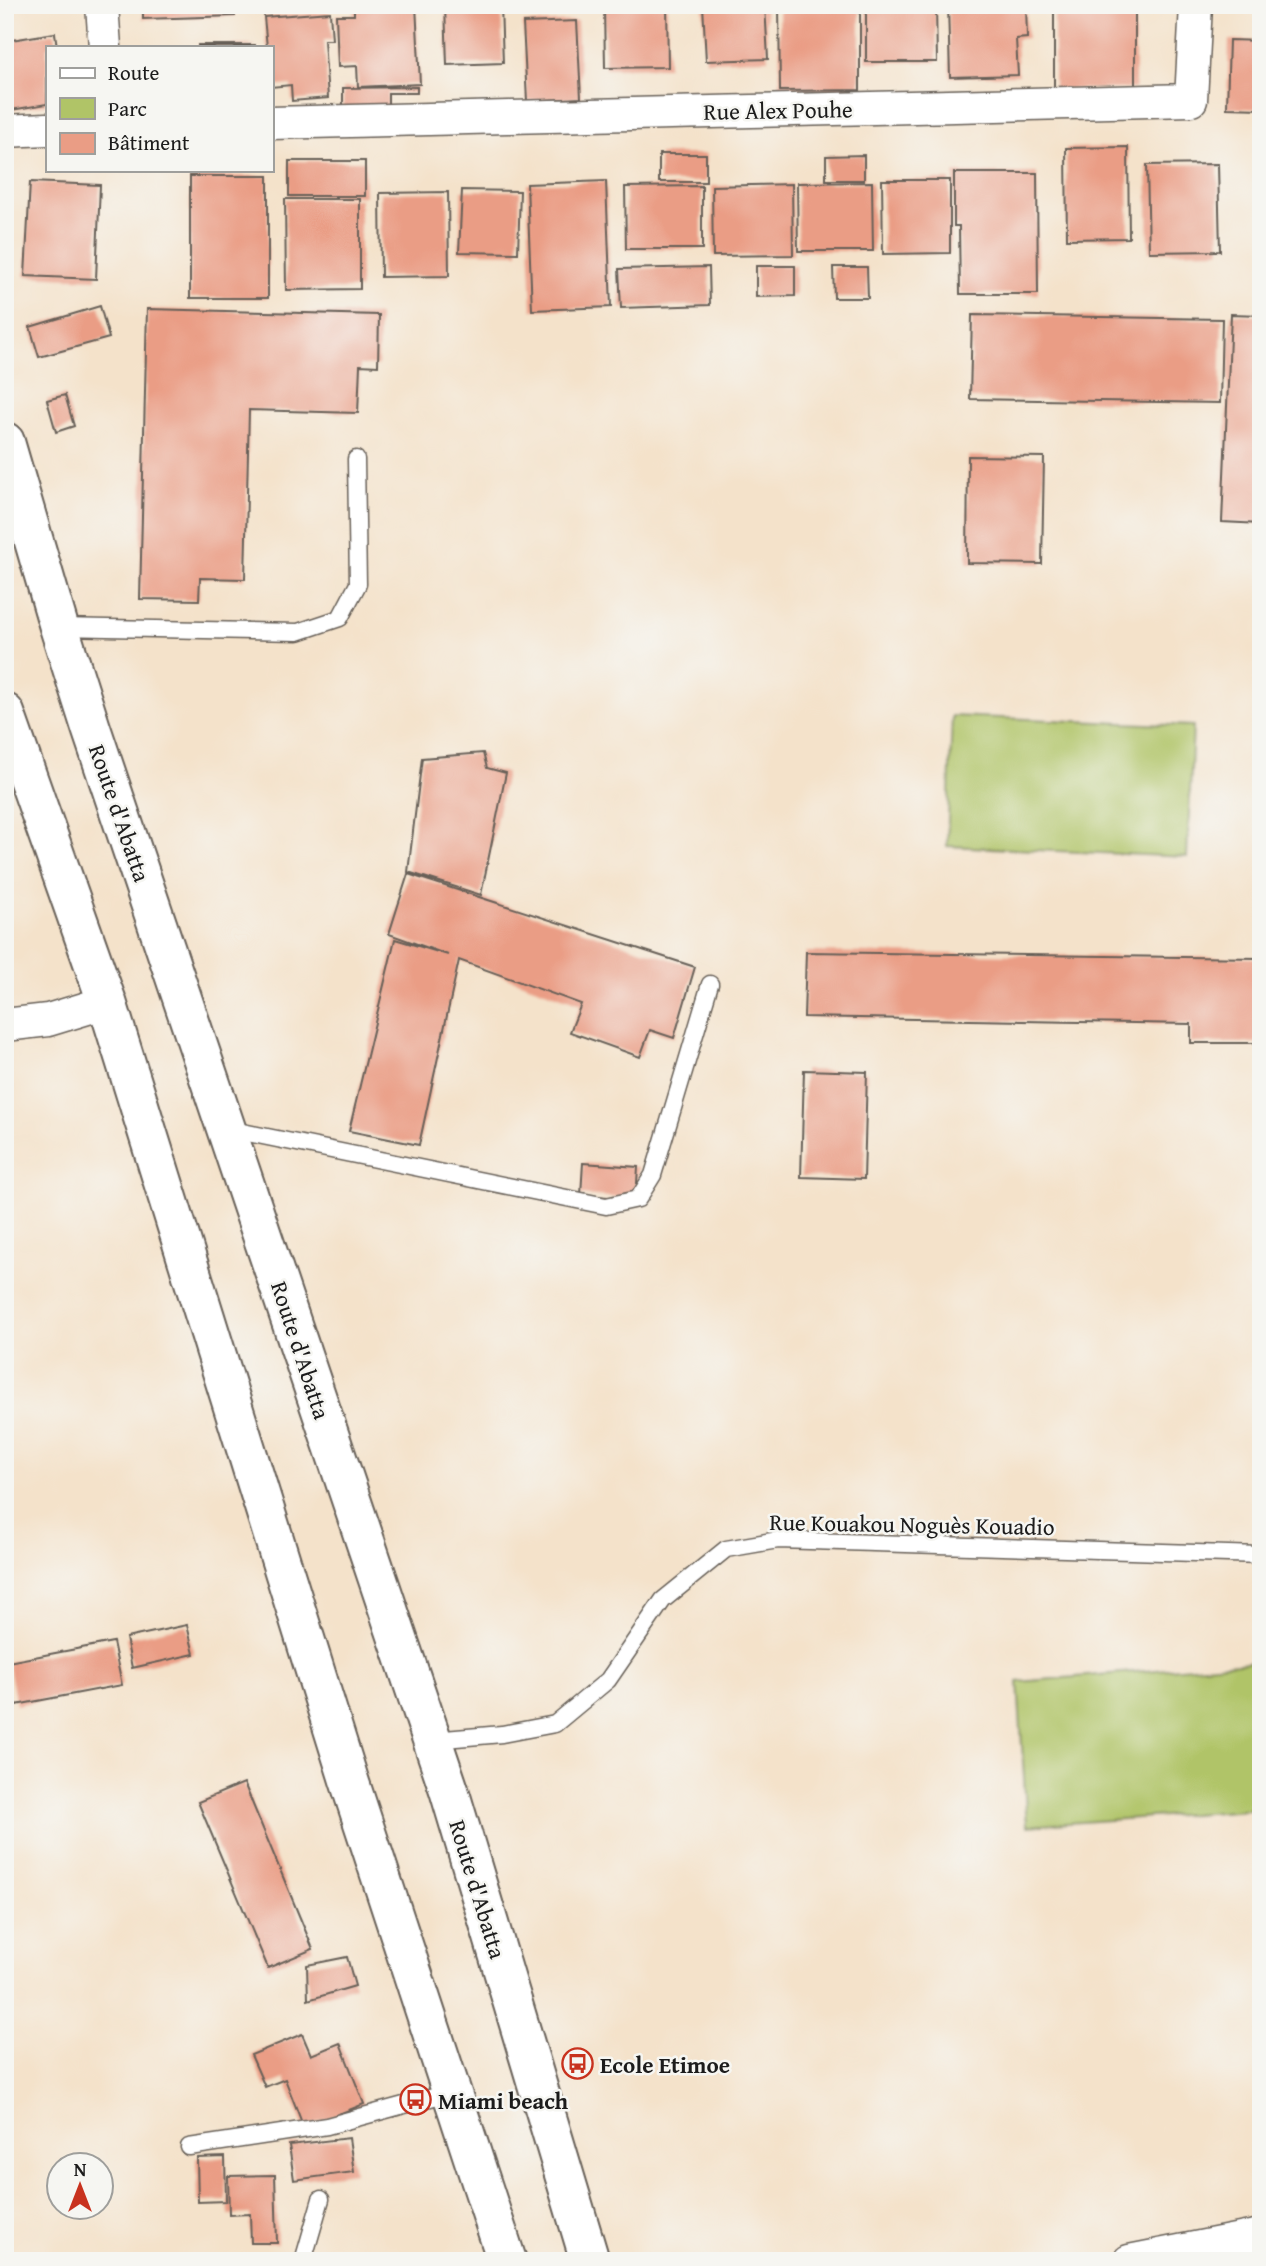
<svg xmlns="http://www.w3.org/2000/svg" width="1266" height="2266" font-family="'Gentium Book Plus',serif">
<rect width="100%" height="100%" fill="#f6f6f2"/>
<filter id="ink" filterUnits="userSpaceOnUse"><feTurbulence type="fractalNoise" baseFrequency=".0143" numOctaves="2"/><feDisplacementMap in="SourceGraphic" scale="14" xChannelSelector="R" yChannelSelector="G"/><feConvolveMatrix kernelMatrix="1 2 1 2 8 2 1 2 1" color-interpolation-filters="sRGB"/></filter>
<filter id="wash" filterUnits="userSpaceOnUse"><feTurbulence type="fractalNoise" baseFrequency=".00686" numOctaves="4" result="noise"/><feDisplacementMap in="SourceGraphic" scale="28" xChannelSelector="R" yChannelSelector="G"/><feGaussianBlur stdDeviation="1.57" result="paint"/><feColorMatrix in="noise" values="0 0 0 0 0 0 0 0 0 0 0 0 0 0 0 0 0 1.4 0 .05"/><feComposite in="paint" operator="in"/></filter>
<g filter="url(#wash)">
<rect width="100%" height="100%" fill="#f4e2ca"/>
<path fill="#b0c467" stroke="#667042" stroke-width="2" d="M 952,716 L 1193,726 L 1187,857 L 947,846 Z
M 1261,1661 L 1261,1809 L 1027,1826 L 1018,1682 Z"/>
<g id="blocks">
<path fill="#ea9d85" d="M 143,5 L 235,5 L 235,16 L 143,19 Z
M 354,5 L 416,5 L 420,84 L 358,87 L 357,66 L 338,67 L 336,15 L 354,15 Z
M 445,5 L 501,5 L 503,63 L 447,65 Z
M 604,5 L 667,5 L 668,67 L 605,68 Z
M 703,5 L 765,5 L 768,59 L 706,61 Z
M 779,5 L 860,5 L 860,90 L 780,91 Z
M 866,5 L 936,5 L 937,62 L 866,62 Z
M 948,5 L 1026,5 L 1027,38 L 1016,39 L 1018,75 L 950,77 Z
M 1054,5 L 1135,5 L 1135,89 L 1054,89 Z
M 330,12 L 332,40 L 324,40 L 328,98 L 292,101 L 291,85 L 271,87 L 271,47 L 267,47 L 264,17 Z
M 577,21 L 581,98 L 527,101 L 523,23 Z
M 55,33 L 57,47 L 47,47 L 47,104 L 5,111 L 5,41 Z
M 1229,40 L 1261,41 L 1261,109 L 1227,108 Z
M 198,45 L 255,45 L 255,47 L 198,47 Z
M 417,87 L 417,93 L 388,93 L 388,112 L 343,114 L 343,88 Z
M 1128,147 L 1129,238 L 1067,239 L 1066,148 Z
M 659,154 L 706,154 L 706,182 L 659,182 Z
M 864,155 L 864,180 L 826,180 L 826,156 Z
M 289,161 L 365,161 L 365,196 L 289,196 Z
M 1218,164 L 1220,251 L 1149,252 L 1147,165 Z
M 954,173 L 1037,173 L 1038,294 L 960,294 L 959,226 L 954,226 Z
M 190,176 L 268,176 L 268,298 L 190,298 Z
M 882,180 L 950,180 L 950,253 L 883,254 Z
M 606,181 L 611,307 L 532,310 L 527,184 Z
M 30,182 L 100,185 L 96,279 L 25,276 Z
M 872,182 L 873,251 L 798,251 L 797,183 Z
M 792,184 L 793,255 L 713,256 L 712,186 Z
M 702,186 L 702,249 L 626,249 L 625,187 Z
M 462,190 L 520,191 L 518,253 L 459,252 Z
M 448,192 L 449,276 L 381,277 L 380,193 Z
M 285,199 L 360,199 L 360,289 L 286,290 Z
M 756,266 L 795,266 L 795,296 L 756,297 Z
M 709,267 L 710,305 L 621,308 L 619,269 Z
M 833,267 L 867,267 L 868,298 L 834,298 Z
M 100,306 L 109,338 L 39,357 L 30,327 Z
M 147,309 L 379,315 L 378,366 L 360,365 L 358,413 L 249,410 L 245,579 L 200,578 L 199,600 L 140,599 Z
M 1231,314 L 1261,315 L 1261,524 L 1222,522 Z
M 972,315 L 1222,319 L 1220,403 L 970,399 Z
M 65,395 L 74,426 L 56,432 L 47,400 Z
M 968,456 L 1044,457 L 1042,564 L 967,563 Z
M 483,753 L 487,768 L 506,773 L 481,895 L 408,872 L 422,758 Z
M 408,874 L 695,967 L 674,1038 L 650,1030 L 640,1057 L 570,1032 L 581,1004 L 459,960 L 419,1145 L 349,1131 L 395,939 L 448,955 L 389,934 Z
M 806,952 L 1260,958 L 1261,1043 L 1191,1043 L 1191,1024 L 804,1017 Z
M 804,1070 L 867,1072 L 864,1179 L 801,1177 Z
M 583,1163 L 638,1167 L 636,1199 L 581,1195 Z
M 187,1625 L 194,1654 L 132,1668 L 126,1638 Z
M 113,1642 L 122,1685 L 16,1705 L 8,1662 Z
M 244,1783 L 313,1949 L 268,1968 L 198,1802 Z
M 347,1957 L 355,1986 L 308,2000 L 307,1965 Z
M 302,2034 L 311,2055 L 340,2043 L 364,2104 L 304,2128 L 285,2079 L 265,2087 L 251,2055 Z
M 349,2138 L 354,2172 L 294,2180 L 289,2145 Z
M 225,2157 L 226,2201 L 198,2202 L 197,2158 Z
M 275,2175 L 277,2243 L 251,2243 L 250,2214 L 229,2215 L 228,2176 Z"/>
</g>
</g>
<g filter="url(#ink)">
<use href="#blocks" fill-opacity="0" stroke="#686159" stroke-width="2"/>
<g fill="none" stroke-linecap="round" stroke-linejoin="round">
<defs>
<path id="service" d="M 59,627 L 298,632 L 340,618 L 358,584 L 356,459
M 228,1129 L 606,1206 L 638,1199 L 653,1175 L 710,984
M 433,1740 L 502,1734 L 555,1724 L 608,1680 L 663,1600 L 726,1549 L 778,1540 L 1261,1555
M 189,2147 L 327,2126 L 452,2092
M 303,2261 L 321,2199"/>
<path id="minor" d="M 102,5 L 105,47
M 271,123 L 1191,100 L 1196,5
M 5,131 L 47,129
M 5,1025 L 48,1020 L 107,1002
M 1129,2261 L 1261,2235"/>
<path id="tertiary" d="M 5,442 L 59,627 L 91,728 L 449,1790 L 590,2261
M 5,713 L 107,1002 L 349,1780 L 507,2261"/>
</defs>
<use href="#service" stroke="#686159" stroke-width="19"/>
<use href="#minor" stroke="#686159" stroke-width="35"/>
<use href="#tertiary" stroke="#686159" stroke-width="42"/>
<use href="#service" stroke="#fff" stroke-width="16"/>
<use href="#minor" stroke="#fff" stroke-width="32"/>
<use href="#tertiary" stroke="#fff" stroke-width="38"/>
</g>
</g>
<defs>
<symbol id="bus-ring" viewBox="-11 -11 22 22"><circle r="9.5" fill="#f6f6f2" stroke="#c8321e" stroke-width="1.5"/><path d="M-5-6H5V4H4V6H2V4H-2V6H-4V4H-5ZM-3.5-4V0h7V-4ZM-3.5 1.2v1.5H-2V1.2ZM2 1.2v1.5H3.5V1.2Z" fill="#c8321e"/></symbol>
</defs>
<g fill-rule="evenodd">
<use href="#bus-ring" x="560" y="2046" width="35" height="35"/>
<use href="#bus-ring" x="398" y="2082" width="35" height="35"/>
</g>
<g text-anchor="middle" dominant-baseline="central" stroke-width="5" stroke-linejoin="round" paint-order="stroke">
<g font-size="23" fill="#1c1c1c" stroke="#f6f6f2">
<text transform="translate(778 110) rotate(-1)">Rue Alex Pouhe</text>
<text transform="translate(120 813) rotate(71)">Route d'Abatta</text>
<text transform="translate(301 1350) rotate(72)">Route d'Abatta</text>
<text transform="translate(912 1524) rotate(1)">Rue Kouakou Noguès Kouadio</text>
<text transform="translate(478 1889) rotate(73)">Route d'Abatta</text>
</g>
<g font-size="23" font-weight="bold" fill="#1c1c1c" stroke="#f6f6f2" text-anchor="start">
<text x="600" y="2064">Ecole Etimoe</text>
<text x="438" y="2100">Miami beach</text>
</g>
</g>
<rect width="1266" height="2266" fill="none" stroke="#f6f6f2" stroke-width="28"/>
<rect x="46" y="46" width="228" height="126" fill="#f6f6f2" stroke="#9f9f9c" stroke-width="2"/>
<rect x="60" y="68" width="35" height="10" fill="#ffffff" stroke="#9f9f9c" stroke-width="2"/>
<text x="108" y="80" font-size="21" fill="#1c1c1c">Route</text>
<rect x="60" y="98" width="35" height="21" fill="#b0c467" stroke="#9f9f9c" stroke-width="2"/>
<text x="108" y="116" font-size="21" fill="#1c1c1c">Parc</text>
<rect x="60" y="133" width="35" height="21" fill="#ea9d85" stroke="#9f9f9c" stroke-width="2"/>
<text x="108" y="150" font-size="21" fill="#1c1c1c">Bâtiment</text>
<g transform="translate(80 2186)"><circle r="33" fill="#f6f6f2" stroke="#9f9f9c" stroke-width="2"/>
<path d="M0-5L12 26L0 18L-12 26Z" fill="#c8321e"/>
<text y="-10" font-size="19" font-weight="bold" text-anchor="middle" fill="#1c1c1c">N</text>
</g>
</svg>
